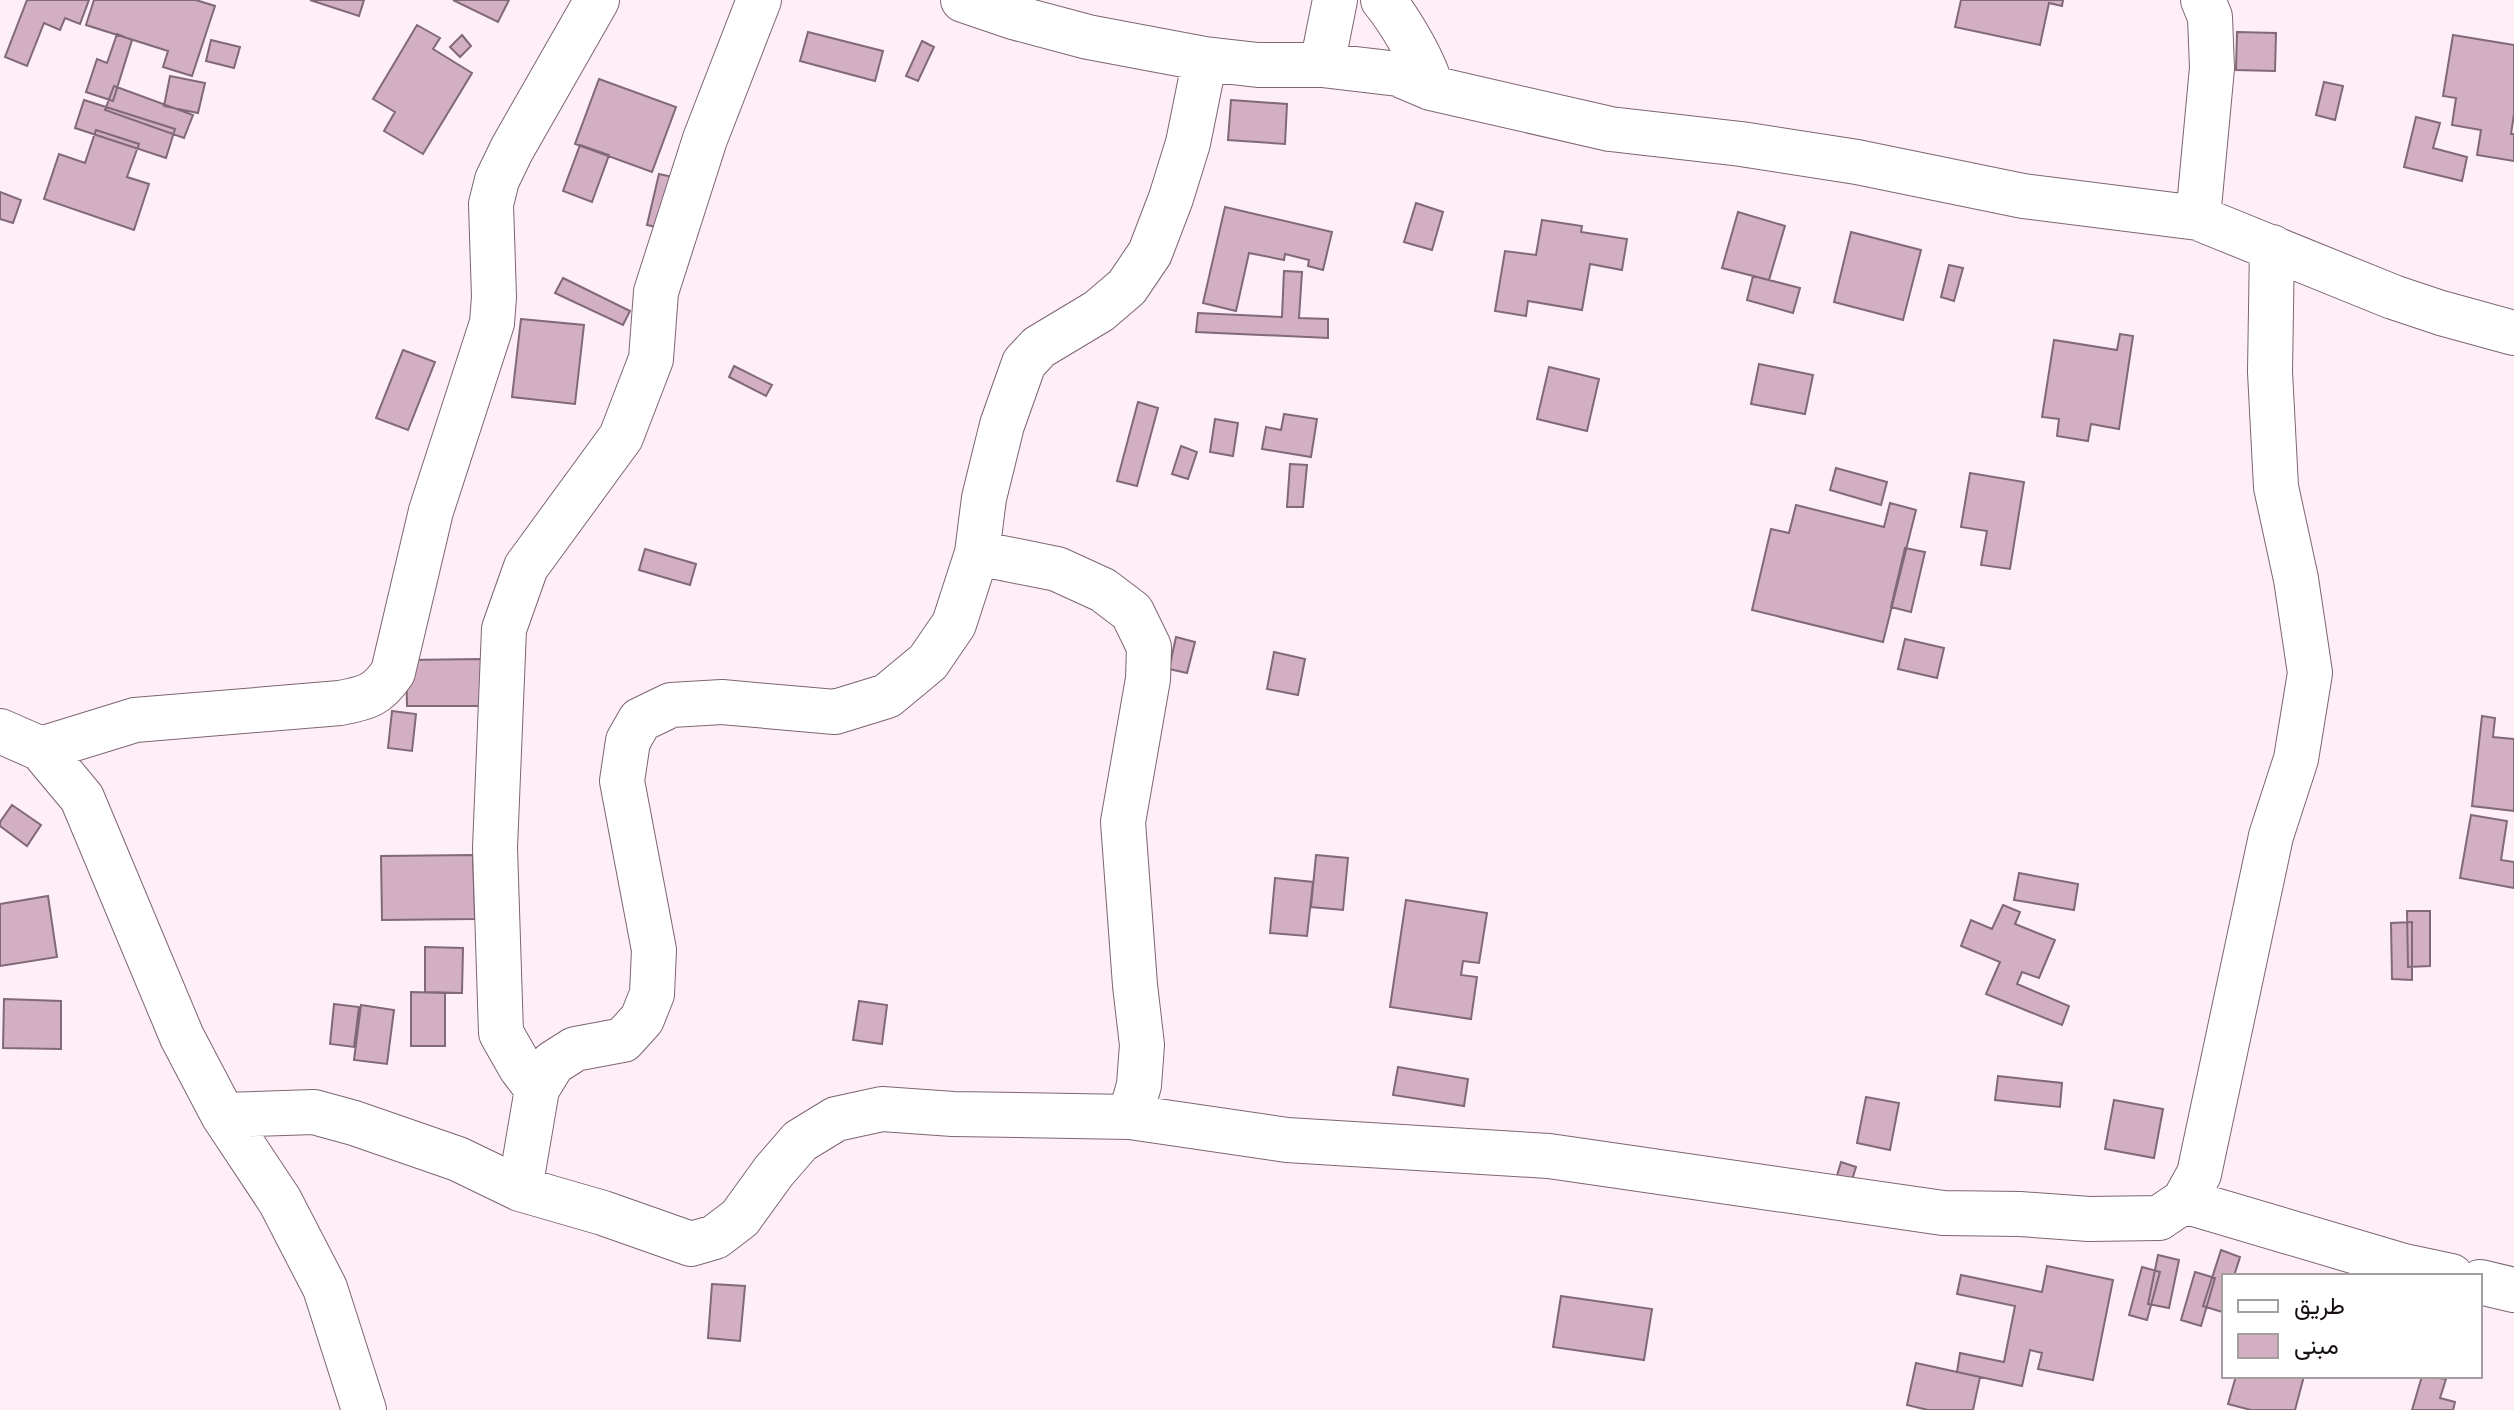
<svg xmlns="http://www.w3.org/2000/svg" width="2514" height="1410" font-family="Barlow,Vazirmatn,sans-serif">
<rect width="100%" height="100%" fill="#feeef7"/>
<path fill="#d3afc4" stroke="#816977" stroke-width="2" d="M 27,0 L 89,0 L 80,24 L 65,18 L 60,30 L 44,23 L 27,66 L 5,57 Z
M 94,0 L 196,0 L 215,6 L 192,76 L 163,67 L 168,51 L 86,25 Z
M 310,0 L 364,0 L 359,16 Z
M 453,0 L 509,0 L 498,22 Z
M 1961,0 L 2063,0 L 2062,6 L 2049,3 L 2040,45 L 1955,27 Z
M 417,25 L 440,38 L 433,49 L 472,73 L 423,154 L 384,131 L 395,112 L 373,99 Z
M 808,32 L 883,51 L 875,81 L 800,61 Z
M 2237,32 L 2276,33 L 2275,71 L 2236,70 Z
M 117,34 L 132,40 L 113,101 L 86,92 L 97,59 L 107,63 Z
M 462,35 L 471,46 L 460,57 L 450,47 Z
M 2453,35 L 2514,45 L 2514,114 L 2511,134 L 2514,134 L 2514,161 L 2477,155 L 2481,130 L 2452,125 L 2456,98 L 2443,96 Z
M 211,40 L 240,47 L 234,68 L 206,61 Z
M 922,41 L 934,47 L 918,81 L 906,76 Z
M 170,76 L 205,83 L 198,113 L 164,106 Z
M 599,79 L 676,107 L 652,172 L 575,144 Z
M 2324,82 L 2343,86 L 2335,120 L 2316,115 Z
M 114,86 L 193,115 L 184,138 L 105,110 Z
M 84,100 L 175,129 L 166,158 L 75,128 Z
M 1231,100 L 1287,104 L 1285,144 L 1228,140 Z
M 2416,117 L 2440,123 L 2433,148 L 2467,157 L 2462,181 L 2404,167 Z
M 96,130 L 139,144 L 127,177 L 149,184 L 134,230 L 44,199 L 59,154 L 85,163 Z
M 580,145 L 609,155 L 592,202 L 563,191 Z
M 659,174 L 682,179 L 669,230 L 647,225 Z
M 0,192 L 21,200 L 13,223 L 0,219 Z
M 1416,203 L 1443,212 L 1432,250 L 1404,242 Z
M 1225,207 L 1332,232 L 1323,270 L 1308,266 L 1309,260 L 1285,254 L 1284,260 L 1249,253 L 1236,311 L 1203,303 Z
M 1738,212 L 1785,226 L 1769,280 L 1722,268 Z
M 1542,220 L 1582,226 L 1581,232 L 1627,239 L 1622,270 L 1590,264 L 1582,310 L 1528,301 L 1526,316 L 1495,311 L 1505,251 L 1536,255 Z
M 1851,232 L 1921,250 L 1903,320 L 1834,302 Z
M 1949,265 L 1963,268 L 1954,301 L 1941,297 Z
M 1284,271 L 1302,272 L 1299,318 L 1328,319 L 1328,338 L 1196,332 L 1198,313 L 1282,317 Z
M 1753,276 L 1800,288 L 1793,313 L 1747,300 Z
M 563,278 L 630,311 L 623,325 L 555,293 Z
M 521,319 L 584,325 L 575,404 L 512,397 Z
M 2120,334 L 2133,336 L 2119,429 L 2091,424 L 2088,441 L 2057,436 L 2059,419 L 2042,417 L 2054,340 L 2117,350 Z
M 403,350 L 435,362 L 408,430 L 376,418 Z
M 1759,364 L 1813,375 L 1805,414 L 1751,404 Z
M 734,366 L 772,385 L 766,396 L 729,377 Z
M 1549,367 L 1599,379 L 1587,431 L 1537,419 Z
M 1138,402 L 1158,408 L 1137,486 L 1117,481 Z
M 1284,414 L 1317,419 L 1311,457 L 1262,449 L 1266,427 L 1281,430 Z
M 1215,419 L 1238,423 L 1233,456 L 1210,452 Z
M 1181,446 L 1197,452 L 1188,479 L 1172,474 Z
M 1290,464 L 1307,465 L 1303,507 L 1287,507 Z
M 1836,468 L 1887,482 L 1881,505 L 1830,490 Z
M 1970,473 L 2024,482 L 2010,569 L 1981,565 L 1987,531 L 1961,527 Z
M 1890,503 L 1916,510 L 1883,642 L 1752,610 L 1771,529 L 1789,533 L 1796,505 L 1884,527 Z
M 1905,548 L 1925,552 L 1911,612 L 1891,607 Z
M 645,549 L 696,564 L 690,585 L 639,570 Z
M 1176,637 L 1195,642 L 1187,673 L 1169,669 Z
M 1905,639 L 1944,648 L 1937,678 L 1898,669 Z
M 1274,652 L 1305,659 L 1298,695 L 1267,689 Z
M 481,659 L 481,706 L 407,706 L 406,660 Z
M 392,711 L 416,714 L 412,751 L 388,748 Z
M 2482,716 L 2495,718 L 2493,737 L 2514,739 L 2514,811 L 2472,806 Z
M 12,805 L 41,825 L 27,846 L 0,826 L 0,822 Z
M 2471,815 L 2507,821 L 2501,860 L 2514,862 L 2514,888 L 2460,878 Z
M 473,855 L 475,919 L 382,920 L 381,856 Z
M 1316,855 L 1348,858 L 1343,910 L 1311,907 Z
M 2019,873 L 2078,884 L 2074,910 L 2014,900 Z
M 1275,878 L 1313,882 L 1307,936 L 1270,933 Z
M 48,896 L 57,957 L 0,966 L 0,904 Z
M 1406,900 L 1487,913 L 1479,963 L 1463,961 L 1461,975 L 1477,977 L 1471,1019 L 1390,1007 Z
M 2003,905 L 2020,912 L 2015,924 L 2055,940 L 2039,978 L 2022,972 L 2017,984 L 2069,1006 L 2062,1025 L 1986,994 L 2000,962 L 1961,946 L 1971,920 L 1992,929 Z
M 2407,911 L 2430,911 L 2430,966 L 2408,967 Z
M 2412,922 L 2412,980 L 2392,979 L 2391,923 Z
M 425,947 L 463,948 L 462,993 L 425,992 Z
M 411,992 L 445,993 L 445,1046 L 411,1046 Z
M 4,999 L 61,1001 L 61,1049 L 3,1048 Z
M 859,1001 L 887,1005 L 882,1044 L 853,1040 Z
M 334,1004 L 359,1007 L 354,1047 L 330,1044 Z
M 361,1005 L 394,1010 L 387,1064 L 354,1060 Z
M 1398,1067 L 1468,1079 L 1464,1106 L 1393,1095 Z
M 1998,1076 L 2062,1083 L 2060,1107 L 1995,1100 Z
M 1866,1097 L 1899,1103 L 1890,1150 L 1857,1143 Z
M 2114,1100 L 2163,1109 L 2154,1158 L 2105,1149 Z
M 1841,1162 L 1856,1167 L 1851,1183 L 1832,1193 Z
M 2221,1250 L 2240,1257 L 2234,1276 L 2224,1276 L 2222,1312 L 2203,1306 Z
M 2158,1255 L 2179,1260 L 2169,1308 L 2148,1304 Z
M 2047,1266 L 2113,1280 L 2093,1380 L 2038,1369 L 2042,1353 L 2030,1350 L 2022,1386 L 1957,1372 L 1960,1353 L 2004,1362 L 2015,1306 L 1957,1294 L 1961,1275 L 2042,1292 Z
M 2142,1267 L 2160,1272 L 2147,1320 L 2129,1315 Z
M 2195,1272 L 2215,1278 L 2201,1326 L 2181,1320 Z
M 712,1284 L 745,1286 L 740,1341 L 708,1338 Z
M 1561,1296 L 1652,1309 L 1644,1360 L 1553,1347 Z
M 1916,1363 L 1980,1377 L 1973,1410 L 1928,1410 L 1907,1405 Z
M 2236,1376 L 2304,1376 L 2295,1410 L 2251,1410 L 2228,1404 Z
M 2422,1376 L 2446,1379 L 2440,1398 L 2455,1402 L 2453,1410 L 2412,1410 Z"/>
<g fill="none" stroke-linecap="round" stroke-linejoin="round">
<defs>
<path id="street" d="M 963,0 L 1013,17 L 1088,37 L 1205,59 L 1258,65 L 1322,65 L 1398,74 L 1431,88 L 1610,129 L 1741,144 L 1857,162 L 2023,196 L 2198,218 L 2393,297 L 2441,313 L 2514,333
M 1383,0 C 1399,19 1426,64 1431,88
M 1322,65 L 1335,0
M 2198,218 L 2212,68 L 2210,17 L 2203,0
M 977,553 L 1057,569 L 1103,590 L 1132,612 L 1149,647 L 1148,679 L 1123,822 L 1135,985 L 1142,1045 L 1139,1085 L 1130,1117
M 0,731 L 41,749 L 82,798 L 182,1037 L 223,1115 L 280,1201 L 325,1288 L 364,1410
M 41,749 L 135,720 L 340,703 C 367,698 378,695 393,672 L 431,511 L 492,323 L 494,297 L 491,204 L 497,180 L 512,149 L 597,0
M 537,1089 L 521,1068 L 501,1033 L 495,848 L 504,629 L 526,567 L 621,437 L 651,359 L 656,292 L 705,139 L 759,0
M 223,1115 L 314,1112 L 354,1123 L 458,1159 L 520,1189 L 603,1213 L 691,1244 L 715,1237 L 740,1218 L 774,1171 L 800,1141 L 836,1119 L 882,1109 L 953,1114 L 1130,1117 L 1287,1140 L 1549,1156 L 1943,1213 L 2020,1214 L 2089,1219 L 2159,1218 L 2184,1201 L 2199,1174 L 2271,836 L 2296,759 L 2310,673 L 2296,579 L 2276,487 L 2270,372 L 2272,247
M 520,1189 L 537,1089 L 553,1063 L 575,1049 L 623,1040 L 642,1019 L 652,994 L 654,950 L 622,781 L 628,741 L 640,720 L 671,705 L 722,702 L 835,712 L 887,696 L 928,662 L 954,624 L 977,553 L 984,498 L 1002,425 L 1024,363 L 1039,347 L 1099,311 L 1127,287 L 1150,253 L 1171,198 L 1188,143 L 1205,59
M 2184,1201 L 2404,1266 L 2451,1276
M 2480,1282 L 2514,1290"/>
</defs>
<use href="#street" stroke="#7d6573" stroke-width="46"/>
<use href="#street" stroke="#fff" stroke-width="44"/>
</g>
<rect x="2222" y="1274" width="260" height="104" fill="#ffffff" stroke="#a39fa1" stroke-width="2"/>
<rect x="2238" y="1300" width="40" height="12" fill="#ffffff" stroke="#a39fa1" stroke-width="2"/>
<text x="2294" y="1314" font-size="24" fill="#180f14">طريق</text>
<rect x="2238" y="1334" width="40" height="24" fill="#d3afc4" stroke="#a39fa1" stroke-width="2"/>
<text x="2294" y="1354" font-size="24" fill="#180f14">مبنى</text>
</svg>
